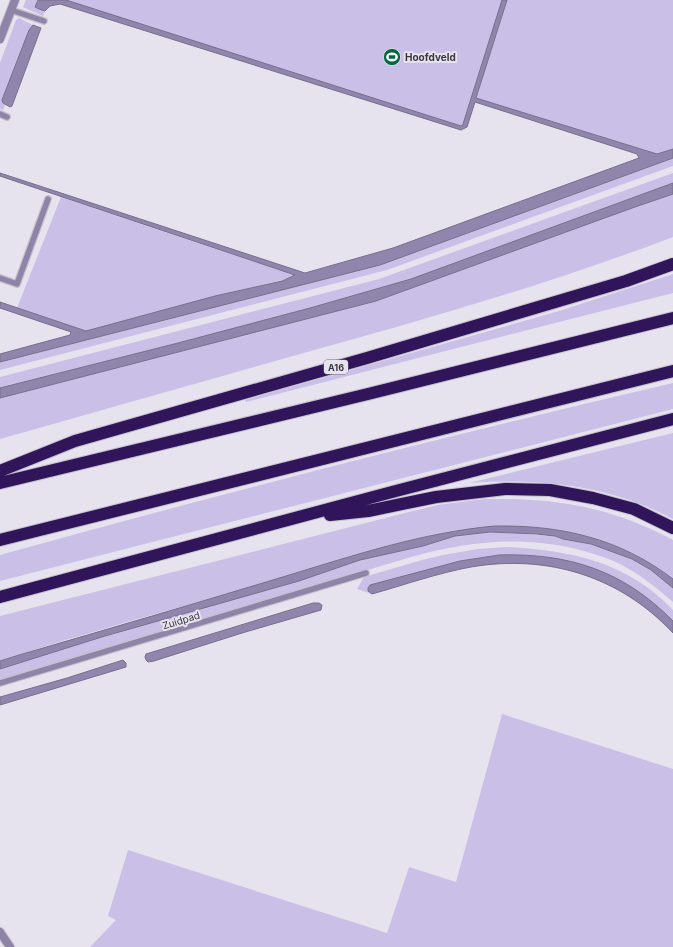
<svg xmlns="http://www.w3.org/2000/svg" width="673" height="947" font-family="Inter,sans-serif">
<rect width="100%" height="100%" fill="#e6e3ef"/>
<path fill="#c9bfe7" d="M 26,0 L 38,0 L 36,7 L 39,9 L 45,11 L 43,16 L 23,7 Z
M 59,0 L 505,0 L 461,128 Z
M 507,0 L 673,0 L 673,149 L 657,154 L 476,98 Z
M 19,18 L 33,25 L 3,103 L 5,105 L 3,110 L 0,109 L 0,63 L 16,20 Z
M 673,158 L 673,166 L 387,270 L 0,370 L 0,362 L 380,265 Z
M 673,173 L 673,183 L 411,279 L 310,308 L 178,343 L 0,388 L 0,377 L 379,279 Z
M 673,194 L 673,237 C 547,285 416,322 286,358 C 190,385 95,412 0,439 L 0,398 L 376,301 L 635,207 Z
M 61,197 L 197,243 L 295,275 L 282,280 L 215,296 L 86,331 L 17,308 Z
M 673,274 L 673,293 L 246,402 L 245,400 L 559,311 Z
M 673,383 L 673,409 L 0,581 L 0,555 C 223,493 448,436 673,383 Z
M 673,433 L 673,519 C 609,485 541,478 469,483 Z
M 484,499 C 556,498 609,506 673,540 L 673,579 C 540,478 385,547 244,589 C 163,612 81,634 0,661 L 0,616 L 405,513 L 438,505 Z
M 490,532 L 555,536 C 567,540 579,540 591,544 C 621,552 651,566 673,588 L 673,602 C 656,587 638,573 618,563 C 603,556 588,552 572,548 C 515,536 467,542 411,557 L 0,680 L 0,669 L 105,636 L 360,560 L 423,546 L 455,536 Z
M 506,547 C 569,550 628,562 673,610 L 673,621 L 647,598 L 622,581 L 541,556 L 524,555 L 499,555 L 460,561 L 368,591 L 372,594 L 357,589 L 364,577 L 422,560 L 443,555 L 478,549 Z
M 502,714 L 673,769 L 673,947 L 90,947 L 116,920 L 108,916 L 128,850 L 387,933 L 409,867 L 456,882 Z"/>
<path fill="#9086ad" stroke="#766f8b" d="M 38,0 L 66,0 L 461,126 L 463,124 L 502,0 L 507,0 L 476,98 L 657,154 L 673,149 L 673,158 L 380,265 L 0,362 L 0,354 L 70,335 L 71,332 L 0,308 L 0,302 L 86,331 L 215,296 L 282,281 L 295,275 L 0,176 L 0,173 L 305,273 L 393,248 L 639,158 L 637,154 L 475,102 L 467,127 L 461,130 L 60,4 L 50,6 L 45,11 L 39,9 L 35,7 Z
M 33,25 L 41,28 L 12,106 L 10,107 L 3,103 L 2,100 L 29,30 Z
M 673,183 L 673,194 L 635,207 L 376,301 L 0,398 L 0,388 L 178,343 L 310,308 L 411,279 Z
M 494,526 C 561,525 619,538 673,579 L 673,588 L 651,570 L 632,559 L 591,544 L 563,539 L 555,536 L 537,534 L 490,532 L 455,536 L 423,546 L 360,560 L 299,581 L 105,636 L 0,669 L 0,661 L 19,655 C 108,629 197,603 286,576 C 355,555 421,533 494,526 Z
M 499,555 C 568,553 623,570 673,621 L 673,633 C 620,576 547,554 471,567 C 438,573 404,585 372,594 L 368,591 L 368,588 L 370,585 L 460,561 Z
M 313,603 L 319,603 L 322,605 L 321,610 L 242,633 L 154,661 L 148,662 L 146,660 L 145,657 L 146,654 Z
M 123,660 L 126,663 L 126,667 L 0,705 L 0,697 L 67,678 Z"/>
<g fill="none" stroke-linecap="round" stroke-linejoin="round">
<defs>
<path id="lane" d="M 11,10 L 44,21
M 0,114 L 7,117
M 0,278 L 17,284 L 48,199
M 0,683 L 366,573"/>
<path id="street" d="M 0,39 L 15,0
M 0,932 L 10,947"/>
<path id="highway" d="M 0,471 L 75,441 L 367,358 L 626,281 L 673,264
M 0,483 L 372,393 L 673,318
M 330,515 L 368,511 L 436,497 L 505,489 L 550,490 L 593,498 L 634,509 L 673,528
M 0,540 L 673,371
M 0,597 L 392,492 L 673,419"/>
</defs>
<use href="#lane" stroke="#c4c1cb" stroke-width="8"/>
<use href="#street" stroke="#c4c1cb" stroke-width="10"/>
<use href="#highway" stroke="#c4c1cb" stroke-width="14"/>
<use href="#lane" stroke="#8d84a8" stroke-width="5.5"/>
<use href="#street" stroke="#8d84a8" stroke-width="8"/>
<use href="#highway" stroke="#31155b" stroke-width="12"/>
</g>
<defs>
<symbol id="stadium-disc" viewBox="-11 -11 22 22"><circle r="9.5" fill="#00693f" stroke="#e6e3ef"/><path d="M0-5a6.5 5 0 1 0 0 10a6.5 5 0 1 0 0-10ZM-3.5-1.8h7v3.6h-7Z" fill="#fff"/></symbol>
</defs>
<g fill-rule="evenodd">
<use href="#stadium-disc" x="382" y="47" width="20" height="20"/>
</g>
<g text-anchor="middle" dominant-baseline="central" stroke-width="4" stroke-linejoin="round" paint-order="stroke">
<rect fill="#e6e3ef" stroke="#6e6b72" stroke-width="1" x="324" y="360" width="24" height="14" rx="3"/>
<g font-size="9" font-weight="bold" fill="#3a383d">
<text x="336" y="367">A16</text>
</g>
<g font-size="10" font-weight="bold" fill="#3a383d" stroke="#e6e3ef" text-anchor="start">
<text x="405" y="57">Hoofdveld</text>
</g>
<g font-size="10" fill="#3a383d" stroke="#e6e3ef">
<text transform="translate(181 620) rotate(-17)">Zuidpad</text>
</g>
</g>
</svg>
